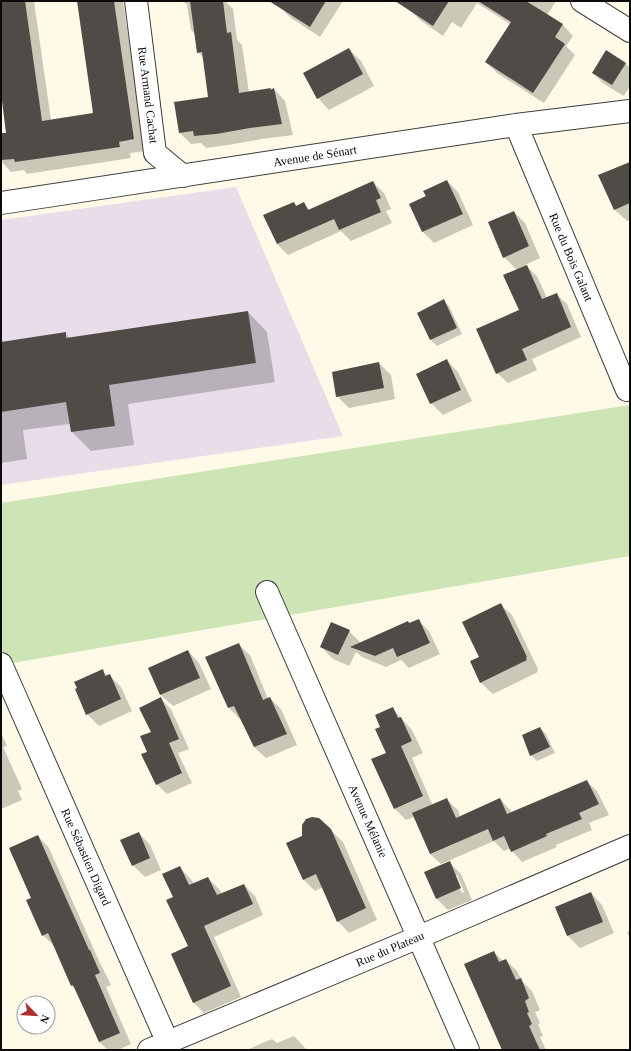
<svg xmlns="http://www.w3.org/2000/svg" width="631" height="1051" font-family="'Times New Roman',serif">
<rect width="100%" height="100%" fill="#fefae7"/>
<path fill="#e8dee9" d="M 236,187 L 343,436 L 1,485 L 1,220 Z"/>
<path fill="#cde5b4" d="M 630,405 L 630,556 L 1,665 L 1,503 Z"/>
<path fill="#0003" fill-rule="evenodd" d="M 1,1 L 34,1 L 51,120 L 94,114 L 78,1 L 123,1 L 145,151 L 130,153 L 131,158 L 27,174 L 24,170 L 11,172 L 1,161 L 1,134 L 7,133 L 1,90 Z
M 183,1 L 225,1 L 233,9 L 237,40 L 242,45 L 249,92 L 274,89 L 285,101 L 293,135 L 262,139 L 228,145 L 206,148 L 201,143 L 191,144 L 180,133 L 209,98 L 204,58 L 198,52 L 195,34 L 191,30 L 187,5 Z
M 284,1 L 343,1 L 320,37 L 291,18 L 280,7 Z
M 415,1 L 556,1 L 547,15 L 563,25 L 573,36 L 566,46 L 575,55 L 544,103 L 497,73 L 486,62 L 510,24 L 477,3 L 461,28 L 452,22 L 443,36 L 420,20 L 410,10 Z
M 349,49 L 361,61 L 374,86 L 329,110 L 318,98 Z
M 606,52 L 626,64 L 630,68 L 630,86 L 624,96 L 604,84 L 593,73 Z
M 630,168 L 630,220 L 627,221 L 615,210 L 600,175 Z
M 447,181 L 458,192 L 473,225 L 434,243 L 423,232 L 410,204 L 427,196 Z
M 373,182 L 384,193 L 391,209 L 386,211 L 392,223 L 351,241 L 341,231 L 288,255 L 277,244 L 293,203 L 297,207 L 304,204 L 310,210 Z
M 514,212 L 525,223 L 540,258 L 525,265 L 537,276 L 547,298 L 556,294 L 567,304 L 581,337 L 532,359 L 537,370 L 508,383 L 497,373 L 520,310 L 517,270 L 504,257 Z
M 443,301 L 449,306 L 462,334 L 437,346 L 431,340 L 419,313 Z
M 248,312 L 267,332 L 275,382 L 128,404 L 134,445 L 91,451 L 72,432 L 70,424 L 23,430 L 27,459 L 1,463 L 1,371 L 65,333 L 70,338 Z
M 447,361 L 458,372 L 472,401 L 443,415 L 431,403 Z
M 379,363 L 391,375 L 395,399 L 349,408 L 337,396 Z
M 500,604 L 512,615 L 538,669 L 537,670 L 538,672 L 493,694 L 481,683 L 471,662 L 480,657 Z
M 418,620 L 429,631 L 440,654 L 409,668 L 401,660 L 386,667 L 362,657 L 356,652 L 349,666 L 333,659 L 321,647 L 349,631 L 361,643 Z
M 238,644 L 250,655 L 268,699 L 270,698 L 281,709 L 297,745 L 266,758 L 254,747 L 241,718 L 240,719 L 229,708 Z
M 188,651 L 199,663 L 211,689 L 173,706 L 161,695 Z
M 102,671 L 108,676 L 110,676 L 121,687 L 132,711 L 99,726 L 87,714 Z
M 161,699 L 171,709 L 189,749 L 178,753 L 192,783 L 167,794 L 157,784 L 148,752 Z
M 393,709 L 412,730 L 423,753 L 412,758 L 433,806 L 447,800 L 458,810 L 460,817 L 500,799 L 510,810 L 512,813 L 586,781 L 597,791 L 609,815 L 589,823 L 592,830 L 556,845 L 557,847 L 522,862 L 512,851 L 511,848 L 504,851 L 494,841 L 441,864 L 430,854 L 414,817 L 406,820 L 395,809 L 387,753 L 382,727 Z
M 540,728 L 546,734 L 555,753 L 537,761 L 531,755 Z
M 1,733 L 7,746 L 3,747 L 22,789 L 18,791 L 22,800 L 1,809 Z
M 331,830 L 343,842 L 377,920 L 349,933 L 338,921 L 323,887 L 315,891 L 303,879 L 303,837 Z
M 139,833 L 150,845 L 161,870 L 145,877 L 133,865 Z
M 38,836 L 49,848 L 99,961 L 111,985 L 106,987 L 131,1044 L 118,1050 L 108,1050 L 99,1042 L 76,990 L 72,986 L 55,947 L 43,935 L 32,898 Z
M 449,862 L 461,874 L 472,900 L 448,910 L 436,898 ZM 454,875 L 457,875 L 464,892 L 462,893 Z
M 180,868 L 191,879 L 194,884 L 208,878 L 219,889 L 222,894 L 244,885 L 255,896 L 263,915 L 214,937 L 241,997 L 204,1013 L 193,1002 L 189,947 L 174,897 Z
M 591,893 L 602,905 L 614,933 L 580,948 L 568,936 L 556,908 Z
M 630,931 L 630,938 L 627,932 Z
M 494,952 L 503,961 L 506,960 L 517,971 L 522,981 L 532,991 L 540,1010 L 535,1012 L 540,1023 L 538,1024 L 543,1036 L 540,1037 L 546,1050 L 503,1050 Z
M 294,1036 L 307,1050 L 249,1050 L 249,1049 L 272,1039 L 277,1043 Z"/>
<path fill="#514b47" d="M 1,1 L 25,1 L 42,121 L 93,113 L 77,1 L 114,1 L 134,139 L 119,142 L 120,147 L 15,162 L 14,159 L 1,160 L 1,133 L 6,133 L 1,93 Z
M 190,1 L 223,1 L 227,33 L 231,32 L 239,93 L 271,88 L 270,90 L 274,88 L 282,124 L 250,128 L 216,134 L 194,136 L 193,131 L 179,133 L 174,102 L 208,97 L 202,52 L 197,53 Z
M 269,1 L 326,1 L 310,27 Z
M 395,1 L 449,1 L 433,26 Z
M 478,1 L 526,1 L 563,24 L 555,37 L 565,44 L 533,93 L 485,62 L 511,22 Z
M 349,48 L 363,74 L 317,99 L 303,73 Z
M 606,50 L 626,63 L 612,85 L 592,73 Z
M 630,162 L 630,203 L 614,210 L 598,175 Z
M 447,180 L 463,214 L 422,232 L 409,204 L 426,196 L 423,191 Z
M 373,181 L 381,198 L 376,200 L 381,212 L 339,230 L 334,219 L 277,244 L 263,215 L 294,202 L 296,206 L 304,202 L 308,210 Z
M 514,211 L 529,246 L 503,258 L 488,222 Z
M 527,265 L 542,299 L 557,293 L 571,327 L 522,349 L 527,360 L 496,374 L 476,329 L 519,310 L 503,275 Z
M 444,299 L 457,328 L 430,340 L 417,313 Z
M 248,311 L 256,363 L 109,385 L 115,426 L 71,432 L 66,402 L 1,412 L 1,342 L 66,332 L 66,338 Z
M 447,359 L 461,390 L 430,404 L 416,374 Z
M 379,362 L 384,388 L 336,397 L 332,372 Z
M 501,603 L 527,657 L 526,658 L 527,660 L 480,683 L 470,661 L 479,657 L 462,622 Z
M 419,619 L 430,643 L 397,657 L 393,648 L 375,656 L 350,647 L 408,621 L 409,623 Z
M 331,622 L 350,630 L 338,655 L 320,647 Z
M 239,643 L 263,700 L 270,697 L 287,734 L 254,747 L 234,706 L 228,708 L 205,657 Z
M 188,650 L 200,678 L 160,695 L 148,668 Z
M 103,669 L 105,676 L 110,674 L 121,699 L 86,715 L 75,689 L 77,688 L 74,682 Z
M 161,697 L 179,739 L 169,743 L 182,773 L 156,785 L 141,754 L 147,752 L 140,736 L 151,732 L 139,708 Z
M 393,707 L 398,718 L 401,717 L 412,741 L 401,746 L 423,796 L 394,809 L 371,759 L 386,753 L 375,729 L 380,727 L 375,715 Z
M 540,727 L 550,747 L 530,756 L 522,735 Z
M 587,780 L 599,804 L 579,813 L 582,819 L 546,834 L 547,836 L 511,852 L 504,836 L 493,841 L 488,829 L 430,854 L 412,813 L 447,798 L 456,818 L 500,798 L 507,814 Z
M 312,817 L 319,818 L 331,829 L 366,908 L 337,922 L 316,874 L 303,880 L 286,843 L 302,836 L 302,825 L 306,819 Z
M 139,832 L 150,858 L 132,866 L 120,840 Z
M 38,835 L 89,950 L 90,950 L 100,973 L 95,975 L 120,1033 L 99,1042 L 73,985 L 71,986 L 48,933 L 42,936 L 26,900 L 31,898 L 9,848 Z
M 450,861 L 461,888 L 436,899 L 424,872 Z
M 180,866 L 189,885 L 208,877 L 217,895 L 244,884 L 253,904 L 204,926 L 231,986 L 193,1003 L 171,954 L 188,946 L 166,900 L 173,897 L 162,874 Z
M 591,892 L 603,922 L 567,936 L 555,907 Z
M 494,951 L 499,962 L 506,959 L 516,980 L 521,978 L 529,998 L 525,1001 L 529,1012 L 527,1013 L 532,1024 L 529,1026 L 540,1050 L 502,1050 L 464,964 Z"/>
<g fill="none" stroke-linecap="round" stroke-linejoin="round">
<defs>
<path id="minor" d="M 136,1 L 155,153 L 183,176
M 582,1 L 630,31
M 516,125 L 627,390
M 1,203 L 516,125 L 630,111
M 267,592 L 468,1050
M 1,664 L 171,1050
M 149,1050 L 419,937 L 630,846"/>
</defs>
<use href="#minor" stroke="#3d3d3d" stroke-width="24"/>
<use href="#minor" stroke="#fff" stroke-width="22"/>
</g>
<g text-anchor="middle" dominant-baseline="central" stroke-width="4" stroke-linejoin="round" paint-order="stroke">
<g font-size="12" fill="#0a0a0a" stroke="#fff">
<text transform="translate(148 95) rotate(83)">Rue Armand Cachat</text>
<text transform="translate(315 156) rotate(-9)">Avenue de Sénart</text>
<text transform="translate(571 257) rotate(67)">Rue du Bois Galant</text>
<text transform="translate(368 821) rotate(66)">Avenue Mélanie</text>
<text transform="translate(86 857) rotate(66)">Rue Sébastien Digard</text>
<text transform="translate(390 949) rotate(-23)">Rue du Plateau</text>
</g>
</g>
<rect width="631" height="1051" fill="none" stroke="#0a0a0a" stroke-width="4"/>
<g transform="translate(36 1015) rotate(115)"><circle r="19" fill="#ffffff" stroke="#9d9d9d"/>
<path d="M0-3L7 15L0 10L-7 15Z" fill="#b02b2f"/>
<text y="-6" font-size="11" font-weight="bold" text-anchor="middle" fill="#0a0a0a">N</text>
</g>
</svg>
